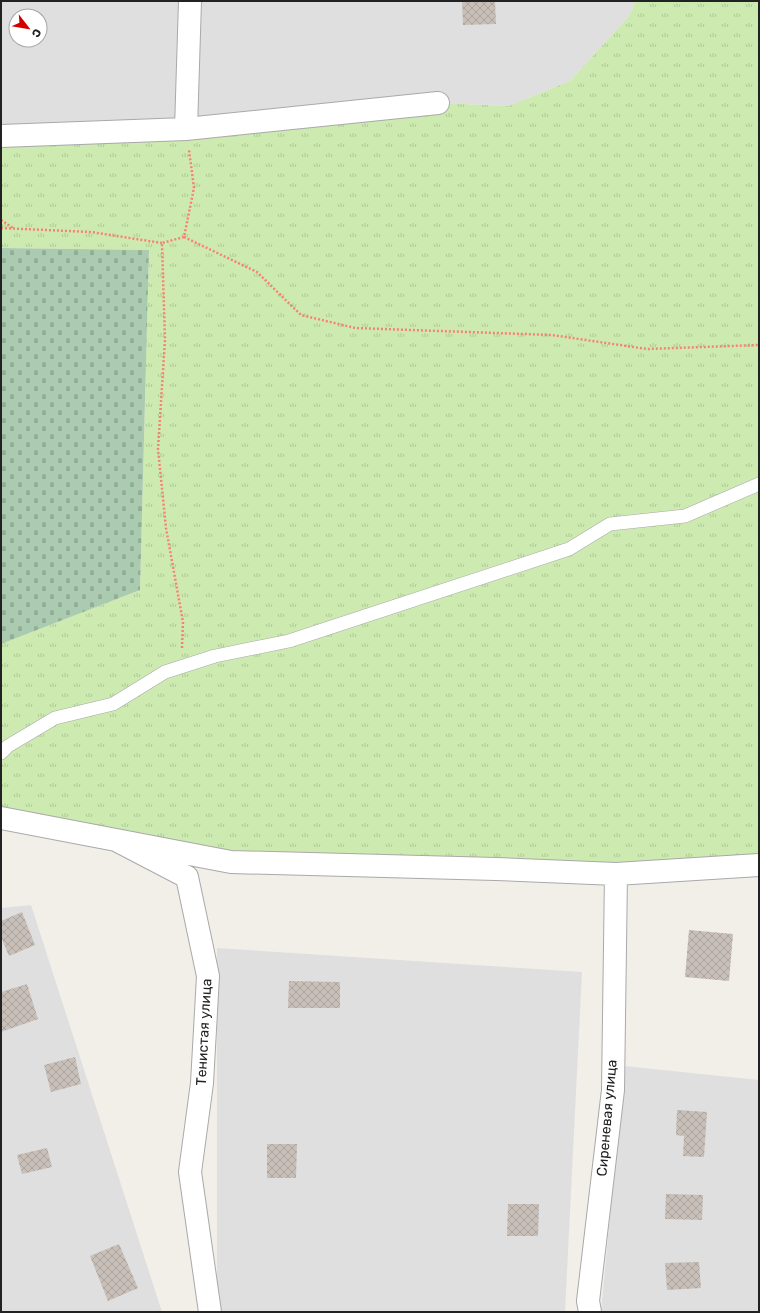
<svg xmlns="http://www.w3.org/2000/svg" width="760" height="1313" font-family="Rubik,sans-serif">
<defs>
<pattern id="grass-tufts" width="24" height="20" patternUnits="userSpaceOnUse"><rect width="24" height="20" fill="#cdebb0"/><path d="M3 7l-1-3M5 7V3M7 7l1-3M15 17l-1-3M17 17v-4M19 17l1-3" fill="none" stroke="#b0c997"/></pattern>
<pattern id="cemetery-stones" width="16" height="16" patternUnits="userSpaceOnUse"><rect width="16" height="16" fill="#aacbaf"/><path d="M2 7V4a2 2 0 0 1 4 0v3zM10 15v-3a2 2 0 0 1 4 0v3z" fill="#92ae96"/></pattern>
<pattern id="building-cross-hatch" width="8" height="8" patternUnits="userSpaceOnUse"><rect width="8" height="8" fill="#c7bfb8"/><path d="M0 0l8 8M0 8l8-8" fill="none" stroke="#aba49e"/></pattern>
</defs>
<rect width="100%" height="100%" fill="#f2efe9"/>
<path fill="#e0dfdf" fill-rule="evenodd" d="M 1,1 L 635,1 L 630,15 L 570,81 L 509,106 L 438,103 L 1,136 ZM 16,16 L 40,16 L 40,40 L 16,40 Z
M 31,905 L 162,1312 L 1,1312 L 1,908 Z
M 217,948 L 582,972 L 565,1312 L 217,1312 Z
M 624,1066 L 759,1080 L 759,1312 L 601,1312 Z"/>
<path fill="url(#grass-tufts)" d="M 635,1 L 759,1 L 759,865 L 231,862 L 1,818 L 1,644 L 140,590 L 149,250 L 1,248 L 1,136 L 438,103 L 509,106 L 570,81 L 630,15 Z"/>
<path fill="url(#cemetery-stones)" d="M 1,248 L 149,250 L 140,590 L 1,644 Z"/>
<path fill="url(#building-cross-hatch)" d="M 462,1 L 495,1 L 496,24 L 463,25 Z
M 22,912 L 35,945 L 9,956 L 1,937 L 1,921 Z
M 689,930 L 733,934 L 729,981 L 685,977 Z
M 289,981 L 340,982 L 340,1008 L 288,1008 Z
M 27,984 L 38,1019 L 1,1032 L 1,992 Z
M 75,1057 L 81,1084 L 51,1092 L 44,1065 Z
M 677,1110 L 707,1112 L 704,1157 L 683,1156 L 684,1136 L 676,1135 Z
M 267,1144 L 297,1144 L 296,1178 L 267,1178 Z
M 47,1148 L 52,1167 L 22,1174 L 17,1155 Z
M 666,1194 L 703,1195 L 702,1220 L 665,1219 Z
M 508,1204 L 539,1204 L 538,1236 L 507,1236 Z
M 119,1244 L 138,1288 L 108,1301 L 90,1256 Z
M 699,1262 L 701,1288 L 667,1290 L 665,1263 Z"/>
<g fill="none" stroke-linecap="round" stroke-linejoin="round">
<defs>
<path id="service" d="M 1,753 L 8,746 L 55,718 L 113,704 L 165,672 L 215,656 L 289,641 L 569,549 L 610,524 L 685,516 L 759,484"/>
<path id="minor" d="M 186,129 L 190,1
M 1,136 L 186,129 L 438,103
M 1,818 L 116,840 L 187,877 L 208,976 L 202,1083 L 190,1172 L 210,1312
M 116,840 L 231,862 L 496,869 L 616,874 L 759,865
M 590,1312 L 588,1301 L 613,1090 L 616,874"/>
</defs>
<use href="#service" stroke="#a9a9a9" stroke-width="14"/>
<use href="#minor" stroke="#a9a9a9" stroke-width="24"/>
<path stroke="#fa8072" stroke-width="2.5" stroke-dasharray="2 2" stroke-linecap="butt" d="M 1,220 L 13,228
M 1,228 L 91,232 L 162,243
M 184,237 L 257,272 L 301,315 L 355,328 L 552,335 L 647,349 L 759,345
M 182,648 L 183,622 L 166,528 L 158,449 L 165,340 L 162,243 L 184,237 L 194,188 L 189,150"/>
<use href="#service" stroke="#fff" stroke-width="13"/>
<use href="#minor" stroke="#fff" stroke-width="22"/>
</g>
<g text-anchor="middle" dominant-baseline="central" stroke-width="4" stroke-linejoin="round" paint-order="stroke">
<g font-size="14" fill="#222" stroke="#fff">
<text transform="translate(204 1032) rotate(-87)">Тенистая улица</text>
<text transform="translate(607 1118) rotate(-85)">Сиреневая улица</text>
</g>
</g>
<rect width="760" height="1313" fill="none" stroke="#222222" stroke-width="4"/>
<g transform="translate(28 28) rotate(121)"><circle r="19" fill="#ffffff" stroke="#a7a7a7"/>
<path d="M0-3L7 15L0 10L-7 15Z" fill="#d40000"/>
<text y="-6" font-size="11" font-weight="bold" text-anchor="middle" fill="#222222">С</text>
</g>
</svg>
